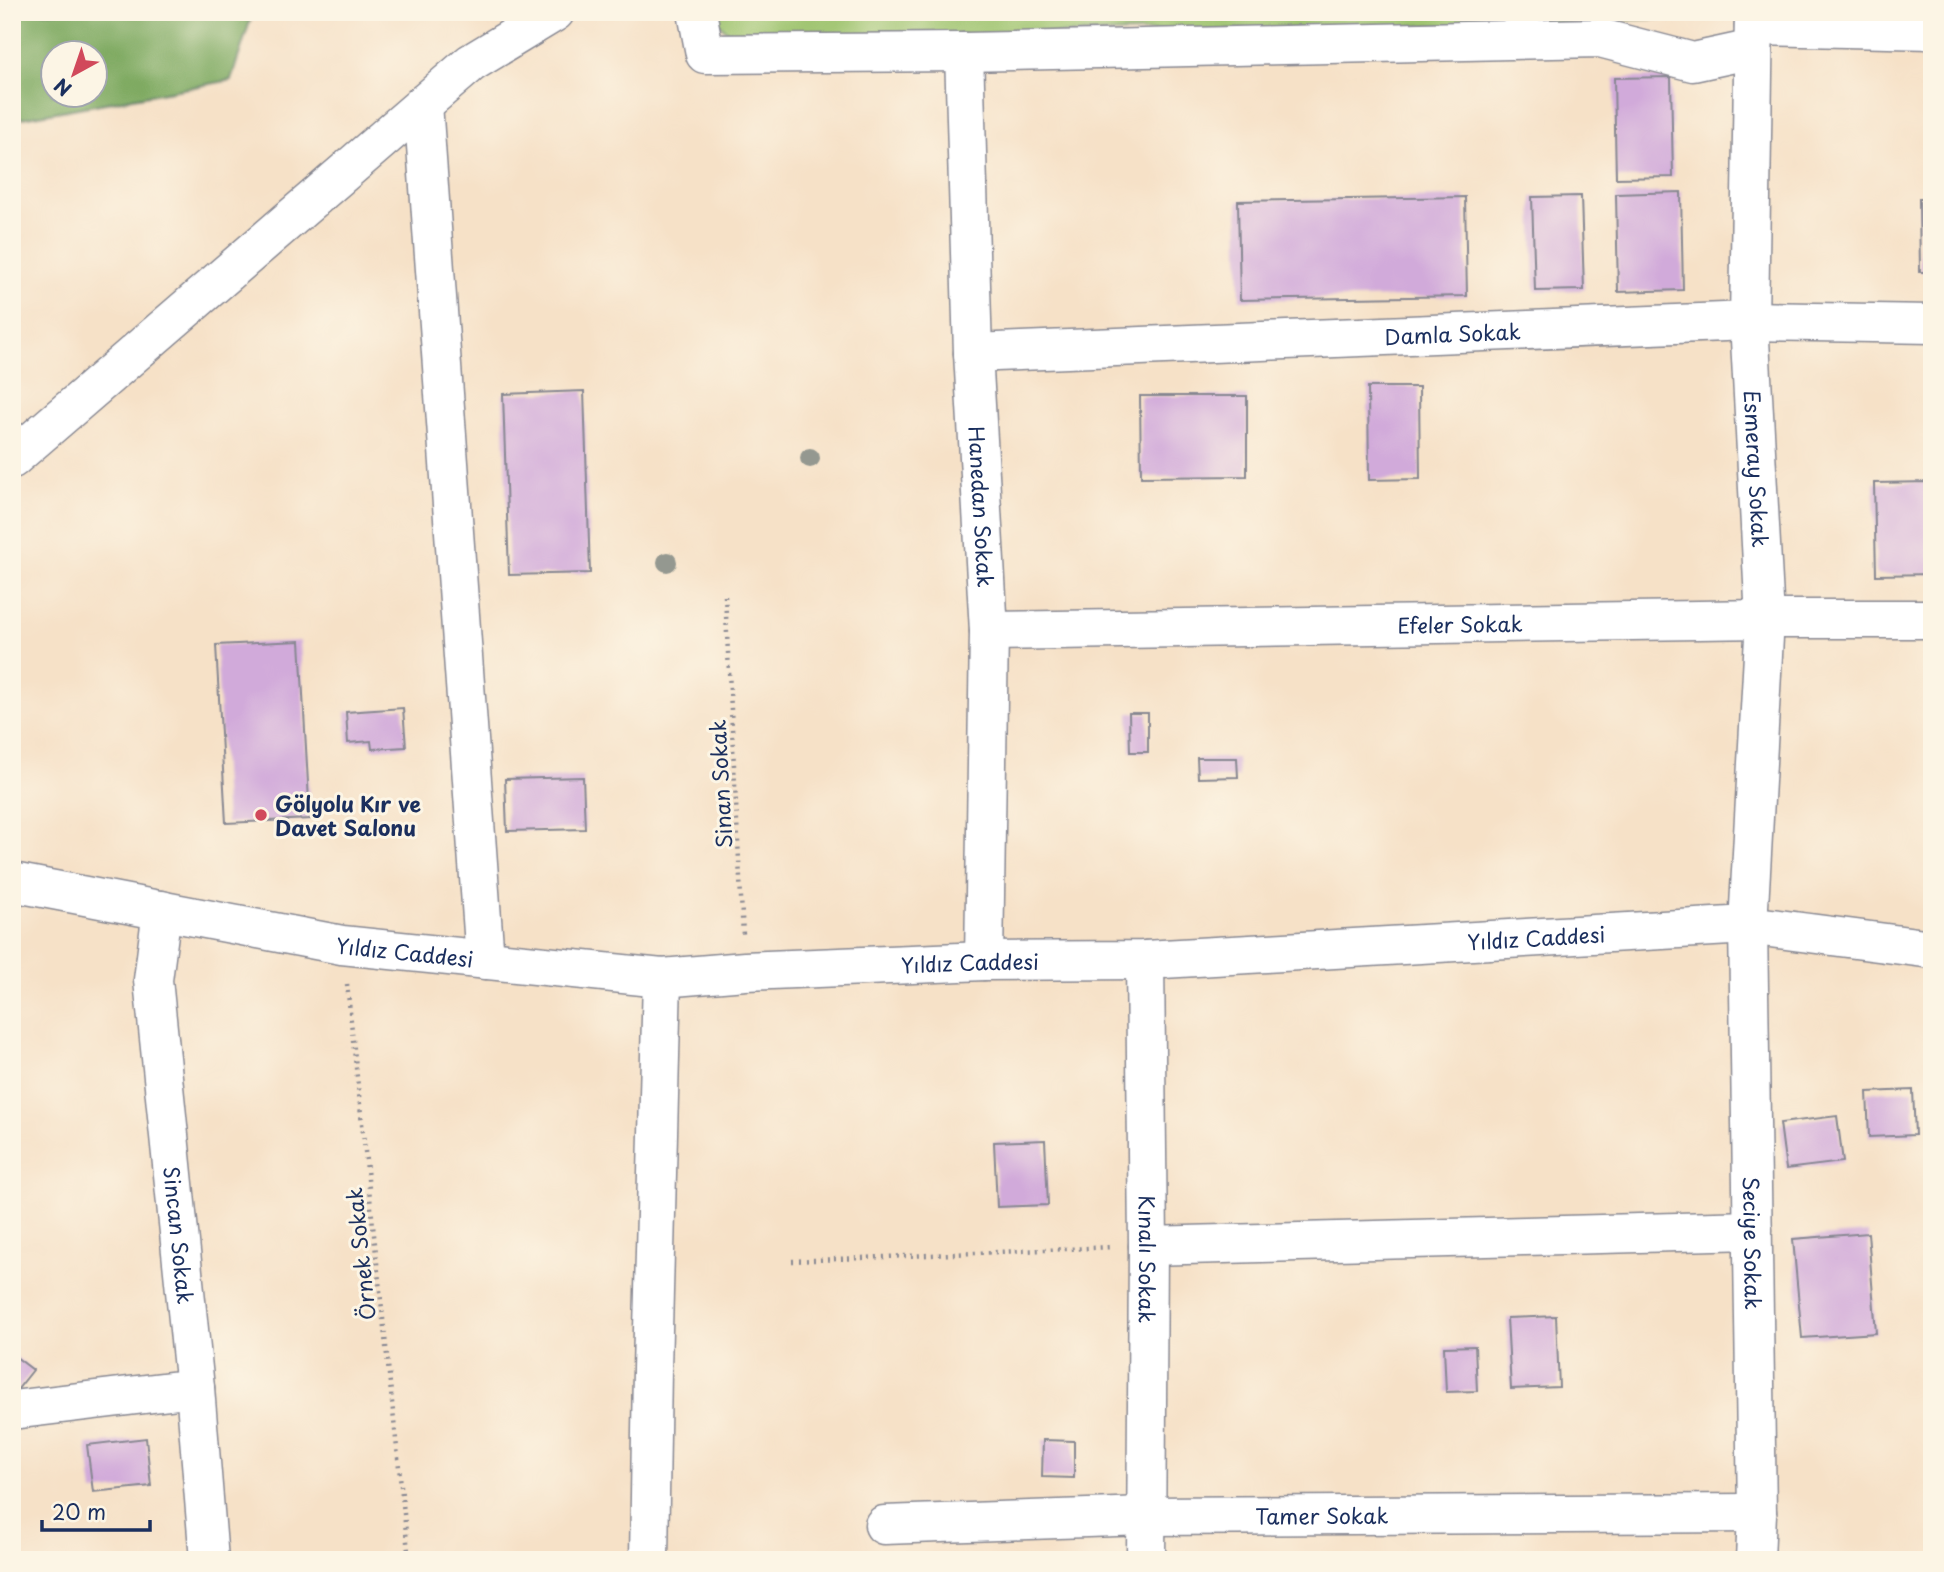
<svg xmlns="http://www.w3.org/2000/svg" width="1944" height="1572" font-family="'Playpen Sans',sans-serif">
<rect width="100%" height="100%" fill="#fcf5e5"/>
<filter id="ink" filterUnits="userSpaceOnUse"><feTurbulence type="fractalNoise" baseFrequency=".0143" numOctaves="2"/><feDisplacementMap in="SourceGraphic" scale="14" xChannelSelector="R" yChannelSelector="G"/><feConvolveMatrix kernelMatrix="1 2 1 2 8 2 1 2 1" color-interpolation-filters="sRGB"/></filter>
<filter id="wash" filterUnits="userSpaceOnUse"><feTurbulence type="fractalNoise" baseFrequency=".00686" numOctaves="4" result="noise"/><feDisplacementMap in="SourceGraphic" scale="28" xChannelSelector="R" yChannelSelector="G"/><feGaussianBlur stdDeviation="1.57" result="paint"/><feColorMatrix in="noise" values="0 0 0 0 0 0 0 0 0 0 0 0 0 0 0 0 0 1.4 0 .05"/><feComposite in="paint" operator="in"/></filter>
<g filter="url(#wash)">
<rect width="100%" height="100%" fill="#f6e1c7"/>
<path fill="#9fc46f" stroke="#5d7a66" stroke-width="2" d="M 715,12 L 1710,12 L 1706,17 L 1548,23 L 738,41 L 715,20 Z"/>
<path fill="#7faa62" stroke="#4d6c60" stroke-width="2" fill-rule="evenodd" d="M 12,12 L 253,12 L 231,80 L 12,120 ZM 52,52 L 94,52 L 94,94 L 52,94 Z"/>
<g id="blocks">
<path fill="#d1aada" d="M 1671,77 L 1673,177 L 1616,178 L 1614,78 Z
M 1681,192 L 1683,290 L 1618,292 L 1616,194 Z
M 1581,196 L 1584,290 L 1535,291 L 1532,197 Z
M 1465,197 L 1467,296 L 1240,300 L 1238,201 Z
M 1919,199 L 1932,199 L 1932,272 L 1920,272 Z
M 1368,387 L 1419,387 L 1420,479 L 1369,480 Z
M 584,391 L 590,573 L 509,575 L 503,394 Z
M 1140,396 L 1247,396 L 1247,476 L 1141,477 Z
M 1930,482 L 1932,574 L 1876,575 L 1874,483 Z
M 300,641 L 310,819 L 226,823 L 216,645 Z
M 403,708 L 406,747 L 372,749 L 371,741 L 348,743 L 346,712 Z
M 1129,713 L 1148,713 L 1148,752 L 1130,752 Z
M 1197,758 L 1237,758 L 1238,777 L 1198,778 Z
M 583,777 L 585,829 L 507,831 L 505,779 Z
M 1913,1090 L 1915,1135 L 1869,1137 L 1867,1092 Z
M 1837,1116 L 1843,1162 L 1786,1169 L 1780,1123 Z
M 1045,1140 L 1048,1205 L 997,1207 L 994,1142 Z
M 1868,1233 L 1876,1333 L 1802,1338 L 1793,1239 Z
M 1556,1316 L 1559,1387 L 1511,1389 L 1507,1318 Z
M 1475,1346 L 1477,1391 L 1446,1392 L 1444,1347 Z
M 12,1354 L 33,1370 L 17,1390 L 12,1386 Z
M 146,1438 L 151,1486 L 93,1492 L 87,1445 Z
M 1043,1440 L 1074,1441 L 1074,1478 L 1042,1477 Z"/>
</g>
</g>
<g filter="url(#ink)">
<use href="#blocks" fill-opacity="0" stroke="#888892" stroke-width="2"/>
<g fill="none" stroke-linecap="round" stroke-linejoin="round">
<defs>
<g id="minor">
<path d="M 697,12 L 705,54 L 964,52 L 1600,38 L 1693,62 L 1753,49"/>
<path id="s1" d="M 1754,12 L 1749,321 L 1765,619 L 1748,925 L 1757,1513 L 1755,1560"/>
<path d="M 1754,26 L 1932,30"/>
<path id="s2" d="M 964,52 L 973,353 L 989,631 L 984,961"/>
<path d="M 423,104 L 485,960"/>
<path id="s3" d="M 973,353 L 1749,321 L 1932,324"/>
<path d="M 12,459 L 471,63 L 555,12"/>
<path id="s4" d="M 989,631 L 1765,619 L 1932,619"/>
<path id="s5" d="M 12,882 L 342,945 L 662,978 L 745,971 L 984,961 L 1145,960 L 1748,925 L 1932,949"/>
<path id="s6" d="M 162,910 L 153,980 L 195,1388 L 209,1560"/>
<path id="s7" d="M 1145,960 L 1148,1246 L 1146,1560"/>
<path d="M 1148,1246 L 1753,1230"/>
<path d="M 12,1410 L 195,1388"/>
<path id="s8" d="M 884,1525 L 1145,1516 L 1757,1513"/>
<path d="M 649,1560 L 652,1369 L 662,978"/>
</g>
</defs>
<use href="#minor" stroke="#888892" stroke-width="41"/>
<path stroke="#888892" stroke-width="4.5" stroke-dasharray="2 5" stroke-linecap="butt" d="M 725,596 L 743,935
M 347,984 L 409,1560
M 792,1261 L 1113,1247"/>
<use href="#minor" stroke="#fff" stroke-width="38"/>
</g>
<g fill="#949890">
<circle cx="810" cy="458" r="10"/>
<circle cx="667" cy="562" r="10"/>
</g>
</g>
<circle fill="#d1495b" stroke="#fcf5e5" stroke-width="2.5" cx="261" cy="815" r="7"/>
<g text-anchor="middle" dominant-baseline="central" stroke-width="6" stroke-linejoin="round" paint-order="stroke">
<g font-size="21" fill="#1b2f5e" stroke="#fcf5e5">
<text stroke="none"><textPath href="#s3" startOffset="480">Damla Sokak</textPath></text>
<text stroke="none"><textPath href="#s1" startOffset="457">Esmeray Sokak</textPath></text>
<text stroke="none"><textPath href="#s2" startOffset="455">Hanedan Sokak</textPath></text>
<text stroke="none"><textPath href="#s4" startOffset="471">Efeler Sokak</textPath></text>
<text transform="translate(720 784) rotate(-93)">Sinan Sokak</text>
<text stroke="none"><textPath href="#s5" startOffset="1533">Yıldız Caddesi</textPath></text>
<text stroke="none"><textPath href="#s5" startOffset="399">Yıldız Caddesi</textPath></text>
<text stroke="none"><textPath href="#s5" startOffset="966">Yıldız Caddesi</textPath></text>
<text stroke="none"><textPath href="#s6" startOffset="327">Sincan Sokak</textPath></text>
<text stroke="none"><textPath href="#s1" startOffset="1232">Seciye Sokak</textPath></text>
<text transform="translate(360 1254) rotate(-96)">Örnek Sokak</text>
<text stroke="none"><textPath href="#s7" startOffset="299">Kınalı Sokak</textPath></text>
<text stroke="none"><textPath href="#s8" startOffset="438">Tamer Sokak</textPath></text>
</g>
<g font-size="21" font-weight="bold" fill="#1b2f5e" stroke="#fcf5e5" text-anchor="start">
<text x="275" y="803">Gölyolu Kır ve<tspan x="275" dy="24">Davet Salonu</tspan></text>
</g>
</g>
<rect width="1944" height="1572" fill="none" stroke="#fcf5e5" stroke-width="42"/>
<g transform="translate(74 74) rotate(220)"><circle r="33" fill="#fcf5e5" stroke="#a2a6af" stroke-width="2"/>
<path d="M0-5L12 26L0 18L-12 26Z" fill="#d1495b"/>
<text y="-10" font-size="19" font-weight="bold" text-anchor="middle" fill="#1b2f5e">N</text>
</g>
<path d="M42 1520v10h108v-10" fill="none" stroke="#1b2f5e" stroke-width="3.5"/>
<text x="52" y="1520" font-size="21" fill="#1b2f5e" stroke="#fcf5e5" stroke-width="5" paint-order="stroke">20 m</text>
</svg>
